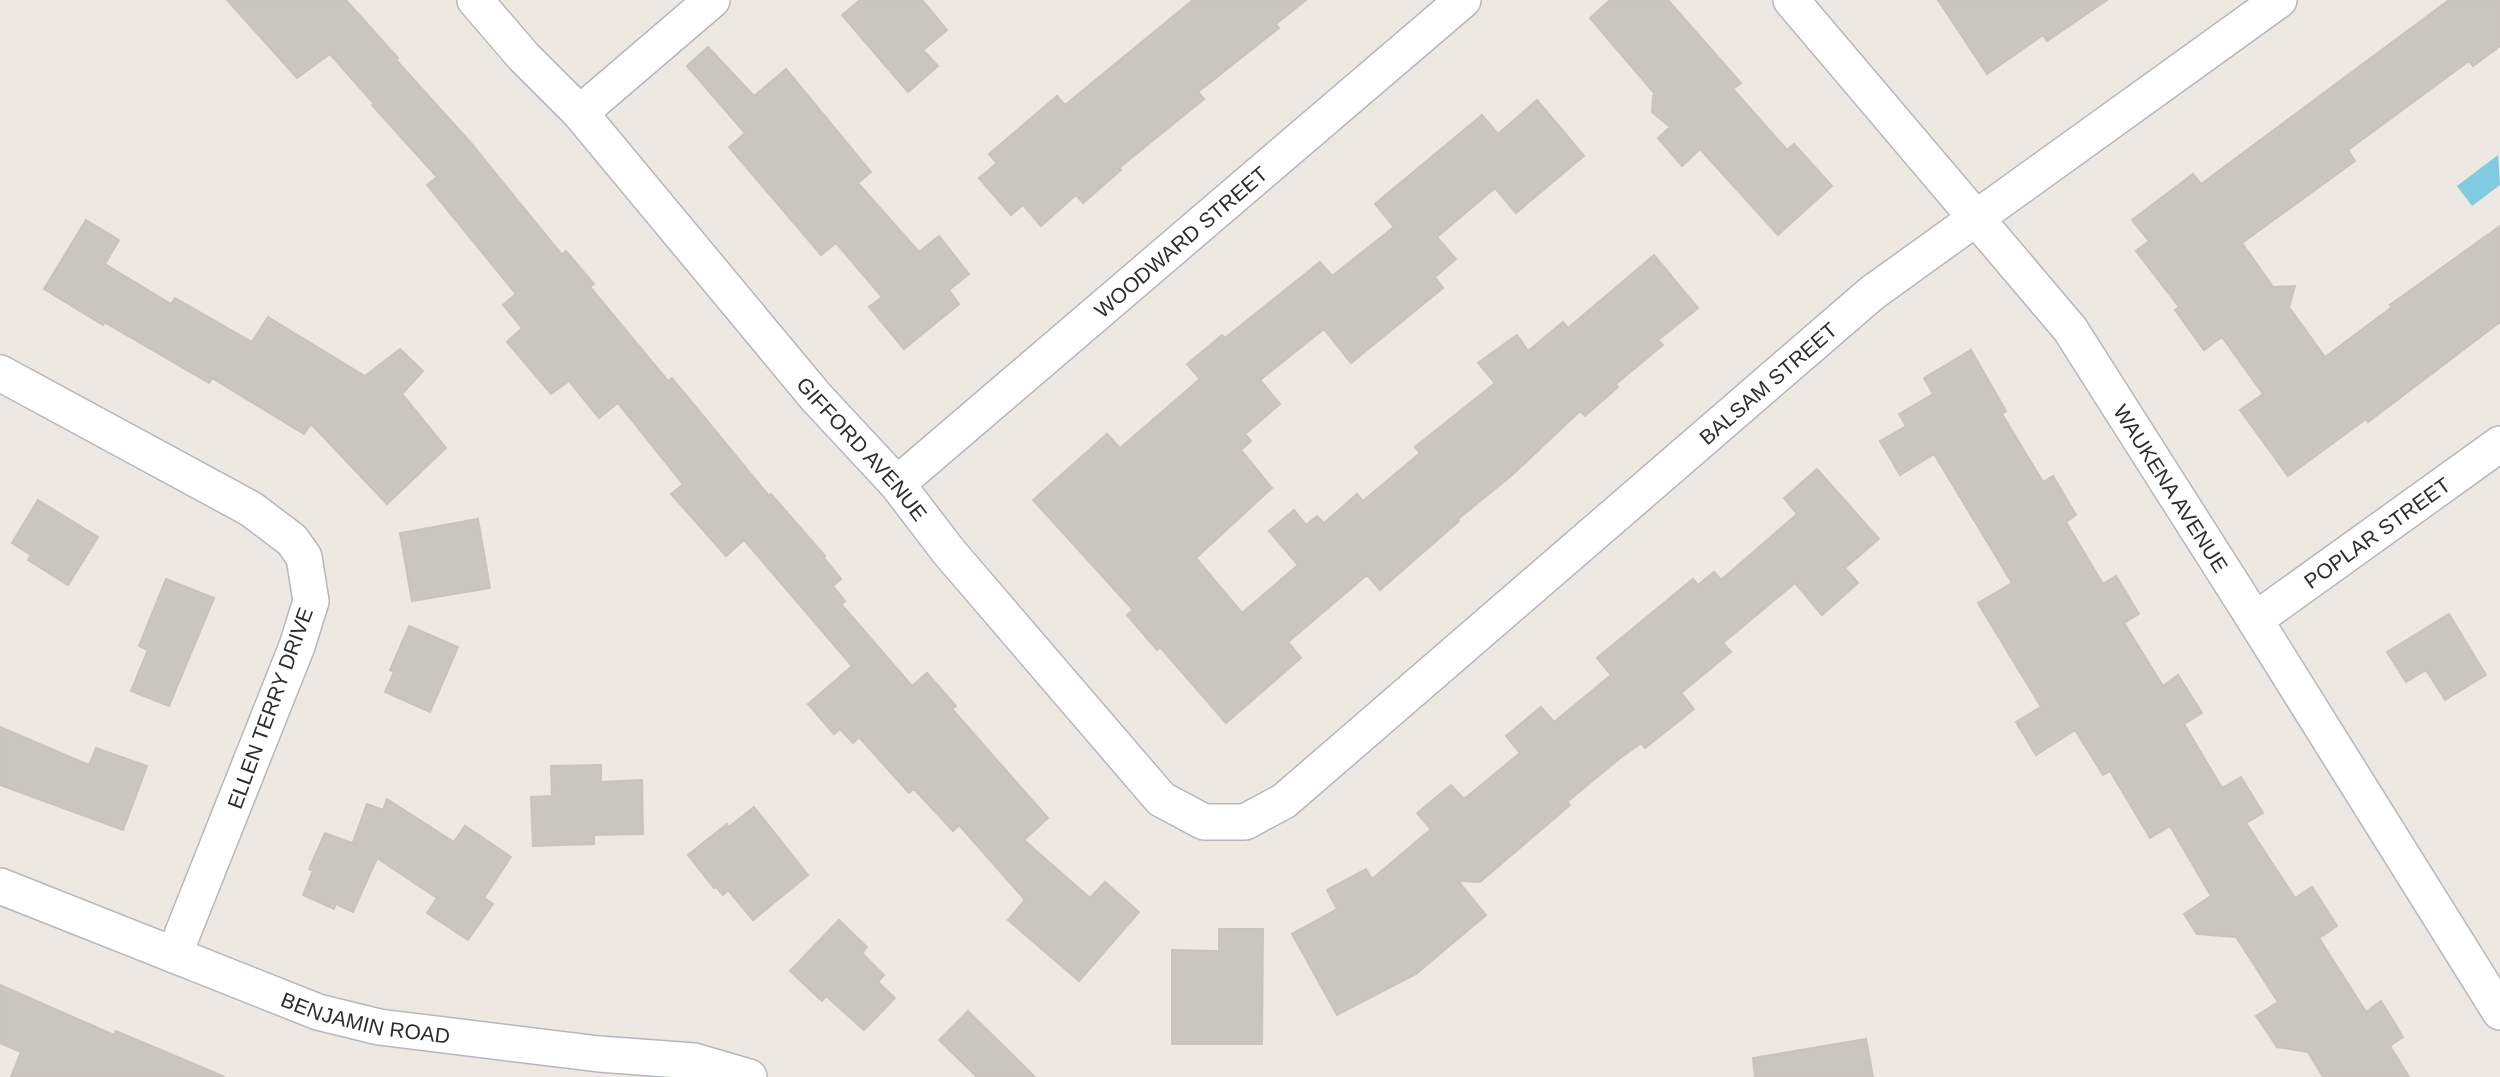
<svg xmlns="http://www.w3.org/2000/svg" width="2500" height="1077" font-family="Helvetica,sans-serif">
<rect width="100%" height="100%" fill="#ede8e1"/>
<path fill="#81cbe2" d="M 2498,155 L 2500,185 L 2472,206 L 2457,186 Z"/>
<path fill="#c9c6bf" stroke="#c8c3bb" stroke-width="2" d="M 227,0 L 346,0 L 398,58 L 396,60 L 471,143 L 562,255 L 566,251 L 594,284 L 590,287 L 668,381 L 672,378 L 769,496 L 771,494 L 825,556 L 824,558 L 841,579 L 833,586 L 845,601 L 841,604 L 912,686 L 927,673 L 956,706 L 952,709 L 1048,818 L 1024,840 L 1090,898 L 1105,882 L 1139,912 L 1079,981 L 1008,920 L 1025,900 L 959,825 L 953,831 L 914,789 L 909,793 L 859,737 L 853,743 L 840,729 L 834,734 L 808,704 L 852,666 L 744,540 L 726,556 L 671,494 L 683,484 L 618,403 L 599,418 L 569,381 L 551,394 L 507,342 L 522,328 L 503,305 L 516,294 L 427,185 L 437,177 L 372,105 L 374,104 L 330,54 L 297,78 Z
M 860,0 L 922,0 L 947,30 L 923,50 L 938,66 L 908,92 L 842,15 Z
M 1193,0 L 1306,0 L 1276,24 L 1279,28 L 1198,92 L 1204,99 L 1119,168 L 1121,170 L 1083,203 L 1076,195 L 1041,226 L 1023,205 L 1011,215 L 979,178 L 997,163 L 989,154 L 1057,96 L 1065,105 Z
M 1610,0 L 1668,0 L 1741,83 L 1733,89 L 1787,150 L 1794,144 L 1832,186 L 1778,235 L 1700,149 L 1682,166 L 1658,138 L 1670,127 L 1652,112 L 1653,96 L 1655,94 L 1590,18 Z
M 1938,0 L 2107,0 L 2047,41 L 2043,35 L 1987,74 Z
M 2449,0 L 2500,0 L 2500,46 L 2473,66 L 2469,61 L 2348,150 L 2355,161 L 2242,243 L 2273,287 L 2295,286 L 2289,307 L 2325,357 L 2392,307 L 2390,305 L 2500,226 L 2500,322 L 2368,422 L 2366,419 L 2288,476 L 2240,410 L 2263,394 L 2222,337 L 2204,350 L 2175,310 L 2179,307 L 2136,251 L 2149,241 L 2132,220 L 2193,174 L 2201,184 Z
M 708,47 L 754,96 L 786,69 L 871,172 L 858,183 L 919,252 L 939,236 L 969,274 L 949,290 L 959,304 L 904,349 L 869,307 L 882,297 L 836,243 L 821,255 L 729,147 L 745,133 L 687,66 Z
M 1537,100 L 1584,156 L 1516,213 L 1495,188 L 1437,237 L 1456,259 L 1435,277 L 1443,288 L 1351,363 L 1324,329 L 1260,380 L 1280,404 L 1245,434 L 1251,441 L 1241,450 L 1272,488 L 1196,558 L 1242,613 L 1298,565 L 1269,531 L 1294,510 L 1306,525 L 1317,516 L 1324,523 L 1357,494 L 1363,501 L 1420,453 L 1415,447 L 1495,383 L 1478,363 L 1517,335 L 1528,351 L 1563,322 L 1568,328 L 1654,255 L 1698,308 L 1658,340 L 1663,345 L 1616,384 L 1618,387 L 1585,416 L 1580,411 L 1511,476 L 1458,519 L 1459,521 L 1380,590 L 1367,575 L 1288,642 L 1301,658 L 1226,723 L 1160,647 L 1157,650 L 1127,615 L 1133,610 L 1033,500 L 1107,434 L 1120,448 L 1200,379 L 1187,364 L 1222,335 L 1225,338 L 1320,262 L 1332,276 L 1394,227 L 1375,204 L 1482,115 L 1498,134 Z
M 86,220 L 119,240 L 105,264 L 171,304 L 175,298 L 252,342 L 268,317 L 365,376 L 400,349 L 423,371 L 402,394 L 446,448 L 387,504 L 311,424 L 304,434 L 212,378 L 209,383 L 104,322 L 103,325 L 44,289 Z
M 1971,350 L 2006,411 L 2002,414 L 2043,482 L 2053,476 L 2076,515 L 2066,522 L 2103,584 L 2116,576 L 2139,614 L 2124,623 L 2163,686 L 2178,675 L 2202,713 L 2184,724 L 2222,788 L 2241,777 L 2263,813 L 2246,823 L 2295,898 L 2312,887 L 2337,926 L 2319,938 L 2366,1012 L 2381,1001 L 2403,1037 L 2390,1046 L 2409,1077 L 2323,1077 L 2308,1052 L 2277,1047 L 2256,1016 L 2278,1002 L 2236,937 L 2197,934 L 2184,914 L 2211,896 L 2170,826 L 2150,838 L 2110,771 L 2103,775 L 2075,730 L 2036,755 L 2016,722 L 2041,707 L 1978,603 L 2012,583 L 1934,454 L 1900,475 L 1880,441 L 1906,426 L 1899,414 L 1933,394 L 1924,378 Z
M 1817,469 L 1879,539 L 1845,568 L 1858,583 L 1822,615 L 1795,583 L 1723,643 L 1731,652 L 1681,693 L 1694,709 L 1645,748 L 1641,743 L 1619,759 L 1567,802 L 1570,805 L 1480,882 L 1458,881 L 1486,915 L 1416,974 L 1337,1015 L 1292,934 L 1337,909 L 1327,890 L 1366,869 L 1372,879 L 1431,829 L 1417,813 L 1451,785 L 1464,799 L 1520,753 L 1506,736 L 1541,707 L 1554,722 L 1611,675 L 1597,658 L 1693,579 L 1698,585 L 1714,572 L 1721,580 L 1797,514 L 1784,498 Z
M 38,500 L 98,537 L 68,585 L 28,560 L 31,555 L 12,543 Z
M 478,519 L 490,588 L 412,601 L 400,533 Z
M 166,579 L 214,598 L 169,706 L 131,691 L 148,650 L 139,646 Z
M 2449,614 L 2486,675 L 2445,700 L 2426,670 L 2406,682 L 2387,652 Z
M 409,626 L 458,647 L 430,712 L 385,692 L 394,672 L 390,670 Z
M 0,727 L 89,765 L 96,748 L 147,766 L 123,830 L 0,785 Z
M 601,765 L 601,782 L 642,780 L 643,834 L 594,835 L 594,844 L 533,846 L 531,797 L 552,796 L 551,766 Z
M 387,799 L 454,842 L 465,826 L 511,857 L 484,898 L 493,904 L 468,940 L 427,913 L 437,898 L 377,858 L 353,912 L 336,904 L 334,909 L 303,895 L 313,871 L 309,869 L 325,833 L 357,845 L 353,842 L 367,804 L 383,810 Z
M 754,807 L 808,875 L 753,920 L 728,890 L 723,895 L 716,887 L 714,888 L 688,855 L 727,824 L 729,827 Z
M 839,920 L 867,947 L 862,953 L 884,975 L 878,982 L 895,998 L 864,1030 L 826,996 L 822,1001 L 790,971 Z
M 1219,929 L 1263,929 L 1262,1044 L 1172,1044 L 1172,950 L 1219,951 Z
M 0,985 L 114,1035 L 116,1031 L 225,1077 L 11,1077 L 21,1052 L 0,1043 Z
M 968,1011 L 1035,1077 L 977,1077 L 939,1040 Z
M 1866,1039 L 1873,1077 L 1755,1077 L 1753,1058 Z"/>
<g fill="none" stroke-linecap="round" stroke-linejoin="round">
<defs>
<g id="minor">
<path id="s1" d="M 475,0 L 523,56 L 580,113 L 816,397 L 897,484 L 949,552 L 1161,799 L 1204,822 L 1245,822 L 1284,801 L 1872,293 L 2279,0"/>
<path id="s2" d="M 1791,0 L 2070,329 L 2255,620 L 2500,1012"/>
<path d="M 580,113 L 712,0"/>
<path d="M 0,373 L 251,509 L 292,540 L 304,557 L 311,601 L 297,646 L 174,955"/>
<path id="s3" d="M 897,484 L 1463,0"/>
<path id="s4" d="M 2255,620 L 2500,444"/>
<path id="s5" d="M 0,886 L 318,1012 L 379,1027 L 599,1054 L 694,1061 L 749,1077"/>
</g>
</defs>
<use href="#minor" stroke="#b5b7bf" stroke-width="38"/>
<use href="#minor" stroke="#fff" stroke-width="35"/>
</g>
<g text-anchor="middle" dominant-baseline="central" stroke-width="6" stroke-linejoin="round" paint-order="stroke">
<g font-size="21" fill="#2d2d2d" stroke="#fff">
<text stroke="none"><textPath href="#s3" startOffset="373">WOODWARD STREET</textPath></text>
<text stroke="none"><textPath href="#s1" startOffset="1827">BALSAM STREET</textPath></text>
<text stroke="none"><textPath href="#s1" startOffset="593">GIFFORD AVENUE</textPath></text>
<text stroke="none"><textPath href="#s2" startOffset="620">WAUKENA AVENUE</textPath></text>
<text stroke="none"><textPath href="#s4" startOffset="150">POPLAR STREET</textPath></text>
<text transform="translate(270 708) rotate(-70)">ELLEN TERRY DRIVE</text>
<text stroke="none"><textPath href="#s5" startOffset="390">BENJAMIN ROAD</textPath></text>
</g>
</g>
</svg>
